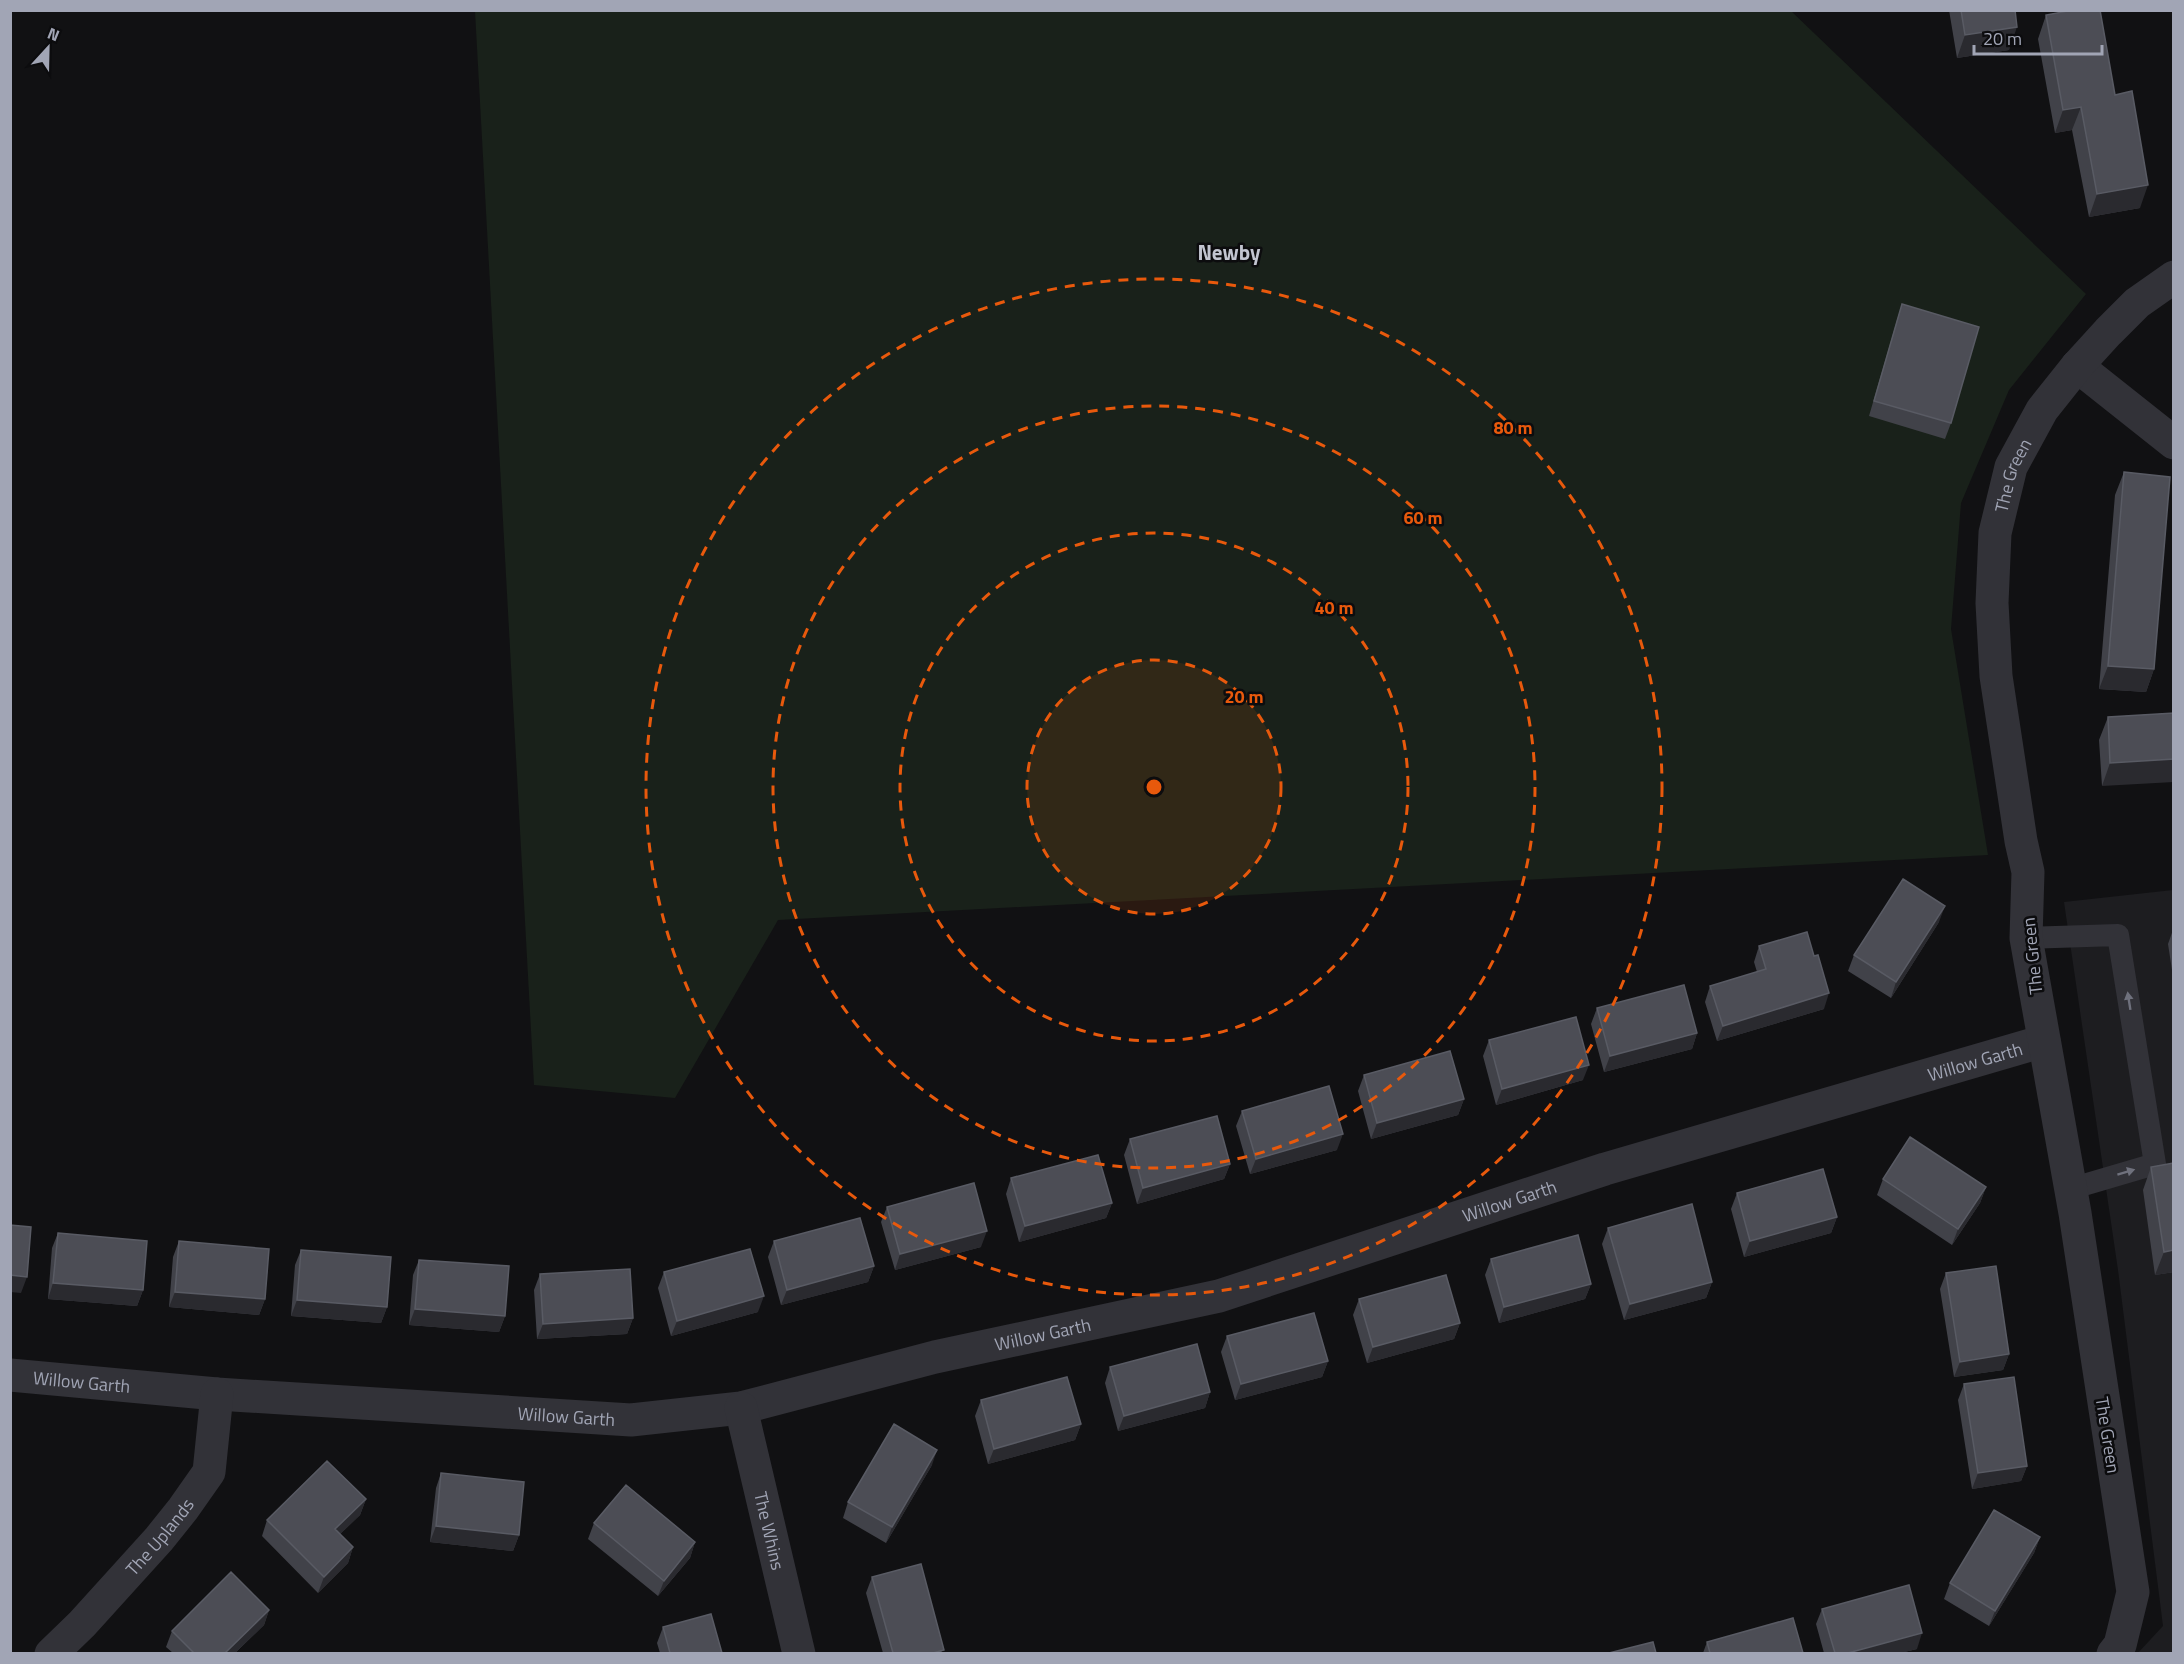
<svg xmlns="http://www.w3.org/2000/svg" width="2184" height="1664" font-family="'Titillium Web',sans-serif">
<rect width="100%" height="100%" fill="#111113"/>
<path fill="#1d1d20" d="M 2173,890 L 2173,1653 L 2138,1653 L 2163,1626 L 2118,1270 L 2064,902 Z"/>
<path fill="#19211a" d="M 475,11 L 1791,11 L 2086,294 L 2009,390 L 1961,503 L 1951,629 L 1988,855 L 778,920 L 675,1098 L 534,1085 Z"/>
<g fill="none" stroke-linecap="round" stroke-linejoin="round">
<path stroke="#323238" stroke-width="22" d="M 2026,938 L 2118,935 L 2155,1164 L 2070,1189"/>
<g stroke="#323238" stroke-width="33">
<path d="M 2077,366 L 2174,443"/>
<path id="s1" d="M 10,1375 L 217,1394 L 631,1420 L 741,1408 L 935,1357 L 1219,1296 L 1605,1169 L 2044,1041"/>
<path id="s2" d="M 741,1408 L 799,1654"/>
<path id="s3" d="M 51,1654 L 82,1624 L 159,1539 L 183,1509 L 209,1472 L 217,1394"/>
<path id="s4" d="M 2113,1654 L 2120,1645 L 2133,1592 L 2075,1213 L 2026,938 L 2028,872 L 2021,841 L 1996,676 L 1992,603 L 1995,533 L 2011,467 L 2042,410 L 2077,366 L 2108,332 L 2137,303 L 2174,277"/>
</g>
</g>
<path fill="#414249" d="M 1949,10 L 2015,10 L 2009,50 L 1957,58 Z
M 2046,15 L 2115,95 L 2140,208 L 2089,217 L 2072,130 L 2055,133 L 2038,39 Z
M 1902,304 L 1951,423 L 1945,439 L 1869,416 L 1897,320 Z
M 2124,472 L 2154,669 L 2146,692 L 2099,689 L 2115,495 Z
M 2174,713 L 2102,786 L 2099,740 L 2108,717 Z
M 1939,922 L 1891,998 L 1848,971 L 1854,955 Z
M 2174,927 L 2174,983 L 2168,944 Z
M 1759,946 L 1824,1009 L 1717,1041 L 1705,1002 L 1710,986 L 1757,972 L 1754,962 Z
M 1597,1008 L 1697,1033 L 1692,1049 L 1604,1072 L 1591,1024 Z
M 1489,1040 L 1583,1080 L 1496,1105 L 1483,1056 Z
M 1364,1075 L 1464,1099 L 1458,1115 L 1371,1139 L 1358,1091 Z
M 1242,1111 L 1337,1150 L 1250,1174 L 1236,1126 Z
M 1130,1139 L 1230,1164 L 1224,1179 L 1137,1204 L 1124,1155 Z
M 2151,1167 L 2174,1272 L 2155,1275 L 2143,1190 Z
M 1011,1178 L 1112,1203 L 1106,1218 L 1019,1242 L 1006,1194 Z
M 1883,1179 L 1986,1187 L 1980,1203 L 1952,1245 L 1877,1195 Z
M 1737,1193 L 1837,1217 L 1831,1233 L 1744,1257 L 1731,1209 Z
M 887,1207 L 981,1247 L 895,1270 L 881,1222 Z
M 1608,1228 L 1712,1282 L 1706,1298 L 1624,1320 L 1602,1244 Z
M 58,1233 L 143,1290 L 137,1306 L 48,1299 L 52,1248 Z
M 179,1241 L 265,1299 L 259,1315 L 169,1307 L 173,1257 Z
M 774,1241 L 874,1266 L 868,1282 L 781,1305 L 768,1257 Z
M 301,1250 L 387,1307 L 381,1323 L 291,1316 L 295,1265 Z
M 1491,1259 L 1591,1284 L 1585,1299 L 1499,1323 L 1485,1275 Z
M 419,1260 L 505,1316 L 499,1332 L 409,1325 L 413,1275 Z
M 664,1272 L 758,1312 L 671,1336 L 658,1288 Z
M 1946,1273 L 2009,1354 L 2003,1370 L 1954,1377 L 1940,1289 Z
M 540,1274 L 633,1318 L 627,1334 L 537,1339 L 534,1290 Z
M 1359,1299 L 1460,1323 L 1454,1339 L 1367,1363 L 1353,1315 Z
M 1227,1336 L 1328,1361 L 1322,1377 L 1235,1400 L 1221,1352 Z
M 1110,1367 L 1210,1392 L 1205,1408 L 1118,1431 L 1105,1383 Z
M 1964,1384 L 2027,1466 L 2021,1481 L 1972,1489 L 1958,1400 Z
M 981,1400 L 1081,1424 L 1075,1440 L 988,1464 L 975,1416 Z
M 932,1465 L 886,1543 L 843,1518 L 848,1502 Z
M 441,1473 L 519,1535 L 513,1551 L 430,1542 L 436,1488 Z
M 366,1499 L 360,1515 L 340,1534 L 353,1547 L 348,1563 L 318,1593 L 262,1536 L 267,1520 Z
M 594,1523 L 695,1542 L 690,1558 L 658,1596 L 588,1539 Z
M 2040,1537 L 2034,1553 L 1989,1626 L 1944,1599 L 1950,1583 Z
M 872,1577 L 943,1653 L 883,1653 L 866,1593 Z
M 1822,1609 L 1917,1649 L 1900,1653 L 1824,1653 L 1816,1624 Z
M 269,1610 L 264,1625 L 235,1653 L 173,1653 L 166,1647 L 172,1631 Z
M 663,1627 L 722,1653 L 660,1653 L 657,1643 Z
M 1707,1642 L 1803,1653 L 1703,1653 Z"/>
<path fill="#2a2a2f" d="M 2017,27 L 2009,50 L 1957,58 L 1965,35 Z
M 2081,107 L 2072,130 L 2055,133 L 2063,110 Z
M 2148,185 L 2140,208 L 2089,217 L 2097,194 Z
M 2108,666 L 2154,669 L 2146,692 L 2099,689 Z
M 2174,759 L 2174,782 L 2102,786 L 2110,763 Z
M 1945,906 L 1939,922 L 1891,998 L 1896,982 Z
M 1829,993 L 1824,1009 L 1717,1041 L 1723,1026 Z
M 1697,1033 L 1692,1049 L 1604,1072 L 1610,1056 Z
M 1589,1065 L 1583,1080 L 1496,1105 L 1502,1089 Z
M 1464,1099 L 1458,1115 L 1371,1139 L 1377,1123 Z
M 1343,1134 L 1337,1150 L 1250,1174 L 1256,1159 Z
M 1230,1164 L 1224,1179 L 1137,1204 L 1143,1188 Z
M 1986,1187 L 1980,1203 L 1952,1245 L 1958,1229 Z
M 1112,1203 L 1106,1218 L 1019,1242 L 1025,1226 Z
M 1837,1217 L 1831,1233 L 1744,1257 L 1750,1241 Z
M 987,1231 L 981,1247 L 895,1270 L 900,1254 Z
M 2174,1250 L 2174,1272 L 2155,1275 L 2164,1252 Z
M 874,1266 L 868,1282 L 781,1305 L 787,1290 Z
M 10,1275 L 27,1277 L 21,1293 L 10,1292 Z
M 1712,1282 L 1706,1298 L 1624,1320 L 1630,1304 Z
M 53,1283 L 143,1290 L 137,1306 L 48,1299 Z
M 1591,1284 L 1585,1299 L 1499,1323 L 1504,1307 Z
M 175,1292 L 265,1299 L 259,1315 L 169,1307 Z
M 764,1296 L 758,1312 L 671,1336 L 677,1321 Z
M 297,1300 L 387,1307 L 381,1323 L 291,1316 Z
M 415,1309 L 505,1316 L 499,1332 L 409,1325 Z
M 633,1318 L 627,1334 L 537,1339 L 543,1324 Z
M 1460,1323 L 1454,1339 L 1367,1363 L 1373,1347 Z
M 2009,1354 L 2003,1370 L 1954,1377 L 1960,1362 Z
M 1328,1361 L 1322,1377 L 1235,1400 L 1241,1384 Z
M 1210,1392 L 1205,1408 L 1118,1431 L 1124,1416 Z
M 1081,1424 L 1075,1440 L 988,1464 L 994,1449 Z
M 937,1450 L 932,1465 L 886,1543 L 892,1527 Z
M 2027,1466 L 2021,1481 L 1972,1489 L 1978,1473 Z
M 366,1499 L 360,1515 L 329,1545 L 335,1529 Z
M 436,1526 L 519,1535 L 513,1551 L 430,1542 Z
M 2040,1537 L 2034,1553 L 1989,1626 L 1995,1611 Z
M 695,1542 L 690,1558 L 658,1596 L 664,1581 Z
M 353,1547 L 348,1563 L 318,1593 L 324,1577 Z
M 269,1610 L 264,1625 L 235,1653 L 225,1653 Z
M 1922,1633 L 1917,1649 L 1900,1653 L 1848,1653 Z"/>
<path fill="#4c4d55" stroke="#595b64" stroke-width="1.5" d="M 1961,10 L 2015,10 L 2017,27 L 1965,35 Z
M 2073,10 L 2100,10 L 2115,95 L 2132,91 L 2148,185 L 2097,194 L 2081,107 L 2063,110 L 2046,15 Z
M 1902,304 L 1979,327 L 1951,423 L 1874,401 Z
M 2124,472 L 2170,477 L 2154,669 L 2108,666 Z
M 2174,713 L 2174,759 L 2110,763 L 2108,717 Z
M 1903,879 L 1945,906 L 1896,982 L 1854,955 Z
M 1807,932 L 1814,956 L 1818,955 L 1829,993 L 1723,1026 L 1710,986 L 1766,969 L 1759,946 Z
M 1684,985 L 1697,1033 L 1610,1056 L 1597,1008 Z
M 1576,1017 L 1589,1065 L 1502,1089 L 1489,1040 Z
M 1450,1051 L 1464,1099 L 1377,1123 L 1364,1075 Z
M 1329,1086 L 1343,1134 L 1256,1159 L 1242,1111 Z
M 1217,1116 L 1230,1164 L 1143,1188 L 1130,1139 Z
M 1910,1137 L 1986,1187 L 1958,1229 L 1883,1179 Z
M 1098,1155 L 1112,1203 L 1025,1226 L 1011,1178 Z
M 2174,1163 L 2174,1250 L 2164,1252 L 2151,1167 Z
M 1823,1169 L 1837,1217 L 1750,1241 L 1737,1193 Z
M 974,1183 L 987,1231 L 900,1254 L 887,1207 Z
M 1692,1204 L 1712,1282 L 1630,1304 L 1608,1228 Z
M 860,1218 L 874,1266 L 787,1290 L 774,1241 Z
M 10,1225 L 31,1227 L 27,1277 L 10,1275 Z
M 58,1233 L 147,1241 L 143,1290 L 53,1283 Z
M 1578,1235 L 1591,1284 L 1504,1307 L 1491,1259 Z
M 179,1241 L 269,1249 L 265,1299 L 175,1292 Z
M 750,1249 L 764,1296 L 677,1321 L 664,1272 Z
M 301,1250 L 391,1257 L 387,1307 L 297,1300 Z
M 419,1260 L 509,1266 L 505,1316 L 415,1309 Z
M 1996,1266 L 2009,1354 L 1960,1362 L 1946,1273 Z
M 630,1269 L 633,1318 L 543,1324 L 540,1274 Z
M 1446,1275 L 1460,1323 L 1373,1347 L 1359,1299 Z
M 1314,1313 L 1328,1361 L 1241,1384 L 1227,1336 Z
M 1197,1344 L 1210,1392 L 1124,1416 L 1110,1367 Z
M 1067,1377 L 1081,1424 L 994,1449 L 981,1400 Z
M 2014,1377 L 2027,1466 L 1978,1473 L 1964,1384 Z
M 894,1424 L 937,1450 L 892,1527 L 848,1502 Z
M 327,1461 L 366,1499 L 335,1529 L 353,1547 L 324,1577 L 267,1520 Z
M 441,1473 L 524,1482 L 519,1535 L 436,1526 Z
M 626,1485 L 695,1542 L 664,1581 L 594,1523 Z
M 1994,1510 L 2040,1537 L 1995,1611 L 1950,1583 Z
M 921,1564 L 944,1650 L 933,1653 L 893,1653 L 872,1577 Z
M 231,1572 L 269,1610 L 225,1653 L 194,1653 L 172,1631 Z
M 1909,1585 L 1922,1633 L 1848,1653 L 1835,1653 L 1822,1609 Z
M 711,1614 L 722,1653 L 670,1653 L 663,1627 Z
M 1793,1618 L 1803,1653 L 1710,1653 L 1707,1642 Z
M 1653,1642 L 1656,1653 L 1609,1653 Z"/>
<defs><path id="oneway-solid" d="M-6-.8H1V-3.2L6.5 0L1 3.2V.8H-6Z" transform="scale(1.5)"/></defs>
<g fill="#6f717d">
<use href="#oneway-solid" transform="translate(2129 1001) rotate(-99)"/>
<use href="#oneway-solid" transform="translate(2126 1172) rotate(-17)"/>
</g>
<circle cx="1154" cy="787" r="127" fill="#e8590c" fill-opacity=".12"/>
<g fill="none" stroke="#e8590c" stroke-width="3" stroke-dasharray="10 8">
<circle cx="1154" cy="787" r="127"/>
<circle cx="1154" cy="787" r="254"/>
<circle cx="1154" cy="787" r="381"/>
<circle cx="1154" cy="787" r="508"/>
</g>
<g text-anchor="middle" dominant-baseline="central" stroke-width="5" stroke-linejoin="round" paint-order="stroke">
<g font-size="18" fill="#a1a5b5" stroke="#0c0c0e">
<text stroke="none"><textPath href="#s4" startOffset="1197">The Green</textPath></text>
<text transform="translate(2032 956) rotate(-96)">The Green</text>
<text stroke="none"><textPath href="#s1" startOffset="2016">Willow Garth</textPath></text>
<text stroke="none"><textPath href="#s1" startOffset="1530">Willow Garth</textPath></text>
<text stroke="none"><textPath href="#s1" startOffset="1044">Willow Garth</textPath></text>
<text stroke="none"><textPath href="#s1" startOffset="72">Willow Garth</textPath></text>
<text stroke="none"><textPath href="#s1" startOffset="558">Willow Garth</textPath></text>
<text transform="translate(2108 1435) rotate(81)">The Green</text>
<text stroke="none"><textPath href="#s2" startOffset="126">The Whins</textPath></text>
<text stroke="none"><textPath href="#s3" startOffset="160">The Uplands</textPath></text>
</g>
<g font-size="21" font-weight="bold" fill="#c2c5d0" stroke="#0c0c0e">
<text x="1229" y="252">Newby</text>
</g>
</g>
<circle cx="1154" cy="787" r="9" fill="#e8590c" stroke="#0c0c0e" stroke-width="3"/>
<g font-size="18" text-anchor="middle" font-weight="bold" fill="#e8590c" stroke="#0c0c0e" stroke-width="5" stroke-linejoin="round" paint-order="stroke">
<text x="1513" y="434">80 m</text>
<text x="1423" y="524">60 m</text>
<text x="1334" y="614">40 m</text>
<text x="1244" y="703">20 m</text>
</g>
<rect width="2184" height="1664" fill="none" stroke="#a1a5b5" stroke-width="24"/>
<g transform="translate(48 48) rotate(22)" stroke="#0c0c0e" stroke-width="4.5" paint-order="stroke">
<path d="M0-4.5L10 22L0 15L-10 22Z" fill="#a1a5b5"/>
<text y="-9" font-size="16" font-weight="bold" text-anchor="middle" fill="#a1a5b5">N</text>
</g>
<path d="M1974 45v9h128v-9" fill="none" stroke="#a1a5b5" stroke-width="3"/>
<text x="1983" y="45" font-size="18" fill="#a1a5b5" stroke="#0c0c0e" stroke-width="4.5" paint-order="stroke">20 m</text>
</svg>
